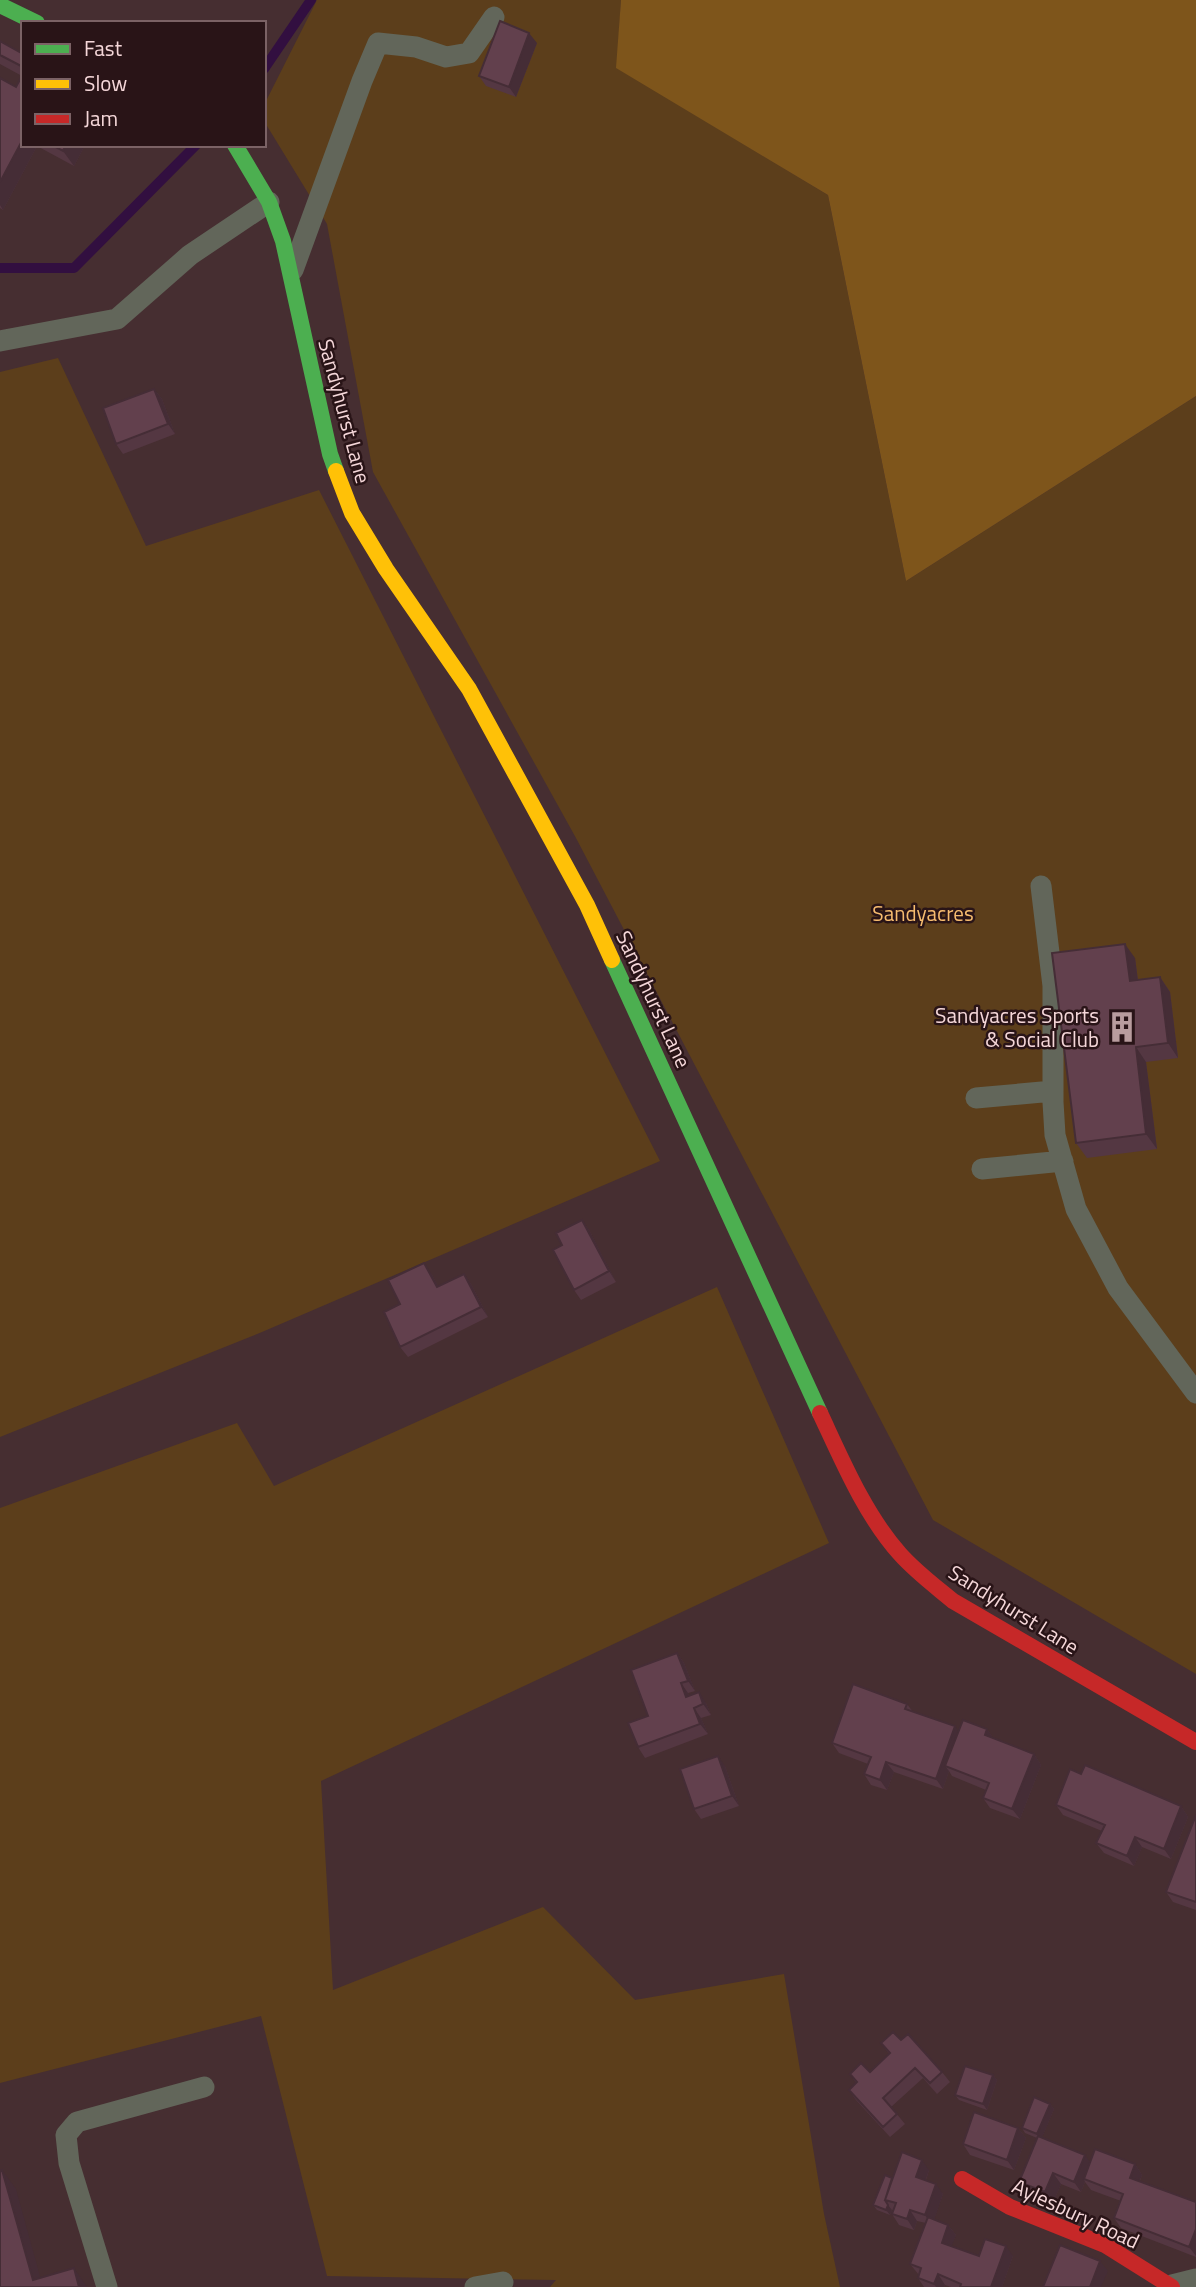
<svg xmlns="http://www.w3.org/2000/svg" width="1196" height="2287" font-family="'Titillium Web',sans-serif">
<rect width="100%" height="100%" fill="#462e31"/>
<path fill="#5c3e1b" d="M 317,0 L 621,0 L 617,68 L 828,195 L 906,581 L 1196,396 L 1196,1674 L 933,1520 L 576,838 L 373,472 L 327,224 L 264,121 L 264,105 Z
M 58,358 L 146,546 L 319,490 L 660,1161 L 262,1332 L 0,1437 L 0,372 Z
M 717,1287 L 829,1543 L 321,1781 L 333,1990 L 543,1907 L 635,2000 L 784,1974 L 824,2214 L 840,2287 L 550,2287 L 556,2280 L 327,2276 L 261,2016 L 0,2083 L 0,1508 L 237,1423 L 274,1486 Z"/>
<path fill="#7e551b" d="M 621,0 L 1196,0 L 1196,396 L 906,581 L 828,195 L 616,68 Z"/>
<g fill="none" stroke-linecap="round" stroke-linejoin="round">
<path stroke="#320f40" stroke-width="10" d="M 264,69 L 311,0
M 0,268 L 74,268 L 196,145"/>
<path stroke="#62665a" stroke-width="21" d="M 293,270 L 362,81 L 378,43 L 416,47 L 446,57 L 469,53 L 494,17
M 0,341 L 117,319 L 190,255 L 269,202
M 1041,886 L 1053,986 L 1053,1102 L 1055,1135 L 1076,1209 L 1118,1288 L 1196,1393
M 976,1098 L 1053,1091
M 982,1169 L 1063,1161
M 1172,2285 L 1196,2279
M 107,2287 L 69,2163 L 66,2135 L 77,2122 L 204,2087
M 475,2287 L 503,2282"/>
<path stroke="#4caf50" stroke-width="16" d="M 0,5 L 37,23
M 235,145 L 269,202 L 283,241 L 330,454 L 336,471
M 612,960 L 820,1413"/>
<path stroke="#ffc107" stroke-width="16" d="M 336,471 L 352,513 L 386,569 L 469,689 L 587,905 L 612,960"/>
<path stroke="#c62828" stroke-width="16" d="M 820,1413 C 842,1460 865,1515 900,1554 C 916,1572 935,1586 953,1601 L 1196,1742
M 962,2179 L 1010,2207 L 1105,2245 L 1172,2287"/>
</g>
<path fill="#543742" d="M 0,41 L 23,54 L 23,145 L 85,145 L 74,166 L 37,146 L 3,210 L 0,208 L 0,78 L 16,87 L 22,76 L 0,64 Z
M 537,43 L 516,97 L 486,86 L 479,76 Z
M 154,389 L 162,399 L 175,434 L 123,454 L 116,444 Z
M 1135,958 L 1138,980 L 1160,977 L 1170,992 L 1178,1058 L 1146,1062 L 1157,1149 L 1087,1158 L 1076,1143 Z
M 582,1220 L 589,1230 L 616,1282 L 581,1300 L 574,1290 L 562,1245 Z
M 431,1273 L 438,1286 L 464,1274 L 471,1284 L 488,1317 L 408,1357 L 400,1347 L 400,1304 Z
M 677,1653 L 684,1663 L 695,1691 L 688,1693 L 689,1696 L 706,1703 L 711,1715 L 701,1718 L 708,1734 L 645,1758 L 638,1747 L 648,1716 Z
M 907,1704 L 913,1712 L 959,1732 L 987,1729 L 993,1738 L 1034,1754 L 1041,1765 L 1020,1819 L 990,1808 L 983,1798 L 986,1790 L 952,1776 L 949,1771 L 943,1789 L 894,1772 L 887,1790 L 871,1785 L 864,1774 L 868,1764 L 839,1753 L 832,1743 Z
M 725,1766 L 739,1806 L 701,1819 L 694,1809 Z
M 1081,1774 L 1181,1806 L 1188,1817 L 1171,1859 L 1142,1847 L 1134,1866 L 1104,1853 L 1096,1843 L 1102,1831 L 1063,1815 L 1056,1805 Z
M 1196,1815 L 1196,1910 L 1173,1902 L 1166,1892 Z
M 901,2040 L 942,2072 L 950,2082 L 937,2094 L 923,2078 L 891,2107 L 905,2124 L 890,2137 L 856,2100 L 849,2090 L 856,2083 L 850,2074 L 870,2072 L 889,2054 L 881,2043 Z
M 993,2075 L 997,2080 L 987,2110 L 959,2100 L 955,2095 Z
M 1050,2104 L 1054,2109 L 1042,2137 L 1090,2162 L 1135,2164 L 1142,2175 L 1140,2181 L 1196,2202 L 1196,2257 L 1121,2228 L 1114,2218 L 1121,2201 L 1091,2190 L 1085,2182 L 1081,2192 L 1061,2184 L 1053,2203 L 1026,2192 L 1019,2182 L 1037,2138 L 1025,2133 L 1022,2128 Z
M 1018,2128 L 1026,2138 L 1014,2170 L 970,2155 L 963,2144 Z
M 929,2170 L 926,2180 L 943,2194 L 934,2219 L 948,2225 L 956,2235 L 951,2246 L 979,2256 L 1013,2256 L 1002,2287 L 951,2287 L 945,2285 L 944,2287 L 924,2287 L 918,2278 L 919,2275 L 910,2264 L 926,2223 L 917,2221 L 914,2230 L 899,2225 L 892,2214 L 893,2210 L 892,2210 L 890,2215 L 877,2210 L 873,2205 L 893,2178 Z"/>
<path fill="#452d36" d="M 529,33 L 537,43 L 516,97 L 509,87 Z
M 23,139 L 23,145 L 36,145 L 37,146 L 3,210 L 0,205 L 0,182 Z
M 66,145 L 85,145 L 74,166 L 63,151 Z
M 154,389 L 162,399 L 175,434 L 168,424 Z
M 1125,944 L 1135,958 L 1140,996 L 1130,981 Z
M 1160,977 L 1170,992 L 1178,1058 L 1168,1043 Z
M 1136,1047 L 1146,1062 L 1157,1149 L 1146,1134 Z
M 582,1220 L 589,1230 L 616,1282 L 609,1271 Z
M 424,1263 L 431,1273 L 444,1297 L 437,1287 Z
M 464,1274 L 471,1284 L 488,1317 L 481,1307 Z
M 677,1653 L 684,1663 L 695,1691 L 688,1681 Z
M 681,1683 L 688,1693 L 694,1707 L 686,1697 Z
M 699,1692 L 706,1703 L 711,1715 L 703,1704 Z
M 694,1708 L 701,1718 L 708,1734 L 700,1724 Z
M 955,1726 L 962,1737 L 945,1766 L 949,1771 L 943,1789 L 936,1779 Z
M 987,1729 L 994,1739 L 985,1735 Z
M 1034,1754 L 1041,1765 L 1020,1819 L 1012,1809 Z
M 718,1756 L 725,1766 L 739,1806 L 732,1796 Z
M 886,1762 L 894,1772 L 887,1790 L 880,1780 Z
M 1181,1806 L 1188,1817 L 1171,1859 L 1164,1849 Z
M 1135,1837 L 1142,1847 L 1134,1866 L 1127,1856 Z
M 993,2075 L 997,2080 L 987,2110 L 983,2104 Z
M 1050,2104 L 1054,2109 L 1041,2140 L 1037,2134 Z
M 1018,2128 L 1026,2138 L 1014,2170 L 1007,2160 Z
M 1085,2155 L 1092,2165 L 1084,2179 L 1085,2182 L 1081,2192 L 1074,2182 Z
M 922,2160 L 929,2170 L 923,2188 L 916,2177 Z
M 1135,2164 L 1142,2175 L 1137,2188 L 1130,2178 Z
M 2,2170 L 16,2189 L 43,2287 L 33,2280 Z
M 1053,2173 L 1061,2184 L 1053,2203 L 1045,2192 Z
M 936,2184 L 943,2194 L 932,2226 L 925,2215 Z
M 888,2205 L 892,2210 L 890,2215 L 886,2210 Z
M 910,2210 L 917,2221 L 914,2230 L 907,2219 Z
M 948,2225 L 956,2235 L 949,2253 L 942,2243 Z
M 1196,2229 L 1196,2256 L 1189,2247 Z
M 1006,2246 L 1013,2256 L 1002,2287 L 991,2287 Z
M 1100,2261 L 1108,2271 L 1101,2287 L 1090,2287 Z
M 74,2268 L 87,2287 L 79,2287 Z
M 938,2274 L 945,2285 L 944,2287 L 936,2287 L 934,2284 Z"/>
<path fill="#62404d" stroke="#452d36" stroke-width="2" d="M 500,21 L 529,33 L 509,87 L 479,76 Z
M 0,41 L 23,54 L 23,67 L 0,55 Z
M 23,74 L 23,139 L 0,182 L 0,78 L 16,87 Z
M 52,145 L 66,145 L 63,151 Z
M 154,389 L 168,424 L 116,444 L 103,408 Z
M 1125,944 L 1130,981 L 1160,977 L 1168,1043 L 1136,1047 L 1146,1134 L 1076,1143 L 1052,953 Z
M 582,1220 L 609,1271 L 574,1290 L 553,1250 L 562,1245 L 556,1233 Z
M 424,1263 L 437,1287 L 464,1274 L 481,1307 L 400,1347 L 384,1312 L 400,1304 L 388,1280 Z
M 677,1653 L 688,1681 L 681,1683 L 686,1697 L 699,1692 L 703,1704 L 694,1708 L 700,1724 L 638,1747 L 628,1723 L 648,1716 L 631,1670 Z
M 853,1684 L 907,1704 L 905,1709 L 955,1726 L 936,1779 L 886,1762 L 880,1780 L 864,1774 L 871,1757 L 832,1743 Z
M 963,1720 L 987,1729 L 985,1735 L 1034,1754 L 1012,1809 L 983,1798 L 989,1783 L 945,1766 Z
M 718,1756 L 732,1796 L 694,1809 L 680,1769 Z
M 1085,1765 L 1181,1806 L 1164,1849 L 1135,1837 L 1127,1856 L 1096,1843 L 1105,1825 L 1056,1805 L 1070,1769 L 1081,1774 Z
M 1196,1815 L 1196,1902 L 1166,1892 Z
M 893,2032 L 901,2040 L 908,2034 L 942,2072 L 930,2083 L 915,2068 L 883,2098 L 897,2114 L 883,2127 L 849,2090 L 857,2082 L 850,2074 L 861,2063 L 870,2072 L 890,2053 L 881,2043 Z
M 965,2066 L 993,2075 L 983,2104 L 955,2095 Z
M 1034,2097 L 1050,2104 L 1037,2134 L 1022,2128 Z
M 974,2112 L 1018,2128 L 1007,2160 L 963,2144 Z
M 1038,2136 L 1085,2155 L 1074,2182 L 1053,2173 L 1045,2192 L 1019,2182 Z
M 1095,2149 L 1135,2164 L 1130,2178 L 1196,2202 L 1196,2229 L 1189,2247 L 1114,2218 L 1123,2194 L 1084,2179 Z
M 902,2152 L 922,2160 L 916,2177 L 936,2184 L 925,2215 L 910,2210 L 907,2219 L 892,2214 L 896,2203 L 885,2200 Z
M 2,2170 L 33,2280 L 74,2268 L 79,2287 L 0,2287 L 0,2171 Z
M 885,2175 L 892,2178 L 885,2200 L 888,2205 L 886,2210 L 873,2205 Z
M 928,2217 L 948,2225 L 942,2243 L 979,2256 L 985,2239 L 1006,2246 L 991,2287 L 960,2287 L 961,2284 L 938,2274 L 934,2284 L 918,2278 L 921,2268 L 910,2264 Z
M 1060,2245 L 1100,2261 L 1090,2287 L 1043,2287 Z"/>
<defs>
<symbol id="building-bare" viewBox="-9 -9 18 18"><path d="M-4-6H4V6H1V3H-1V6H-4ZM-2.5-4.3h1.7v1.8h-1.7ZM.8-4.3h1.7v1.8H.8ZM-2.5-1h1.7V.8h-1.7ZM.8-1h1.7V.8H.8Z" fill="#b89c9e" stroke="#291417" stroke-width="2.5" paint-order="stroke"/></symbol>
</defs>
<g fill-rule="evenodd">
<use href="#building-bare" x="1100" y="1005" width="44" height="44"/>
</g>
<g text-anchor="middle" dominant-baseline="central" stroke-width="5" stroke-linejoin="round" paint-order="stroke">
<g font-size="21" fill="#f5d7d9" stroke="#291417">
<text transform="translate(345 411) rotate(75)">Sandyhurst Lane</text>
<text transform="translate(654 999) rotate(65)">Sandyhurst Lane</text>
<text transform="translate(1014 1609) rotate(32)">Sandyhurst Lane</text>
<text transform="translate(1076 2213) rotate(25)">Aylesbury Road</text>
</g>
<g font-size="21" fill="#f7bc6f" stroke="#291417">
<text x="923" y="913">Sandyacres</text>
</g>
<g font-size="21" fill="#f5d7d9" stroke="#291417" text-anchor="end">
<text x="1099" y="1015">Sandyacres Sports<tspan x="1099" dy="24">&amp; Social Club</tspan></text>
</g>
</g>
<rect x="21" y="21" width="245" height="126" fill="#291417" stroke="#7b6265" stroke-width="2"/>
<rect x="35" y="44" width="35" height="10" fill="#4caf50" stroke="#7b6265" stroke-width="2"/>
<text x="84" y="56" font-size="21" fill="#f5d7d9">Fast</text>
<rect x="35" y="79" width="35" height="10" fill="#ffc107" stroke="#7b6265" stroke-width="2"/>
<text x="84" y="91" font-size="21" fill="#f5d7d9">Slow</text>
<rect x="35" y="114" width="35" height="10" fill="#c62828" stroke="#7b6265" stroke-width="2"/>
<text x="84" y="126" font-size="21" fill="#f5d7d9">Jam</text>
</svg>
